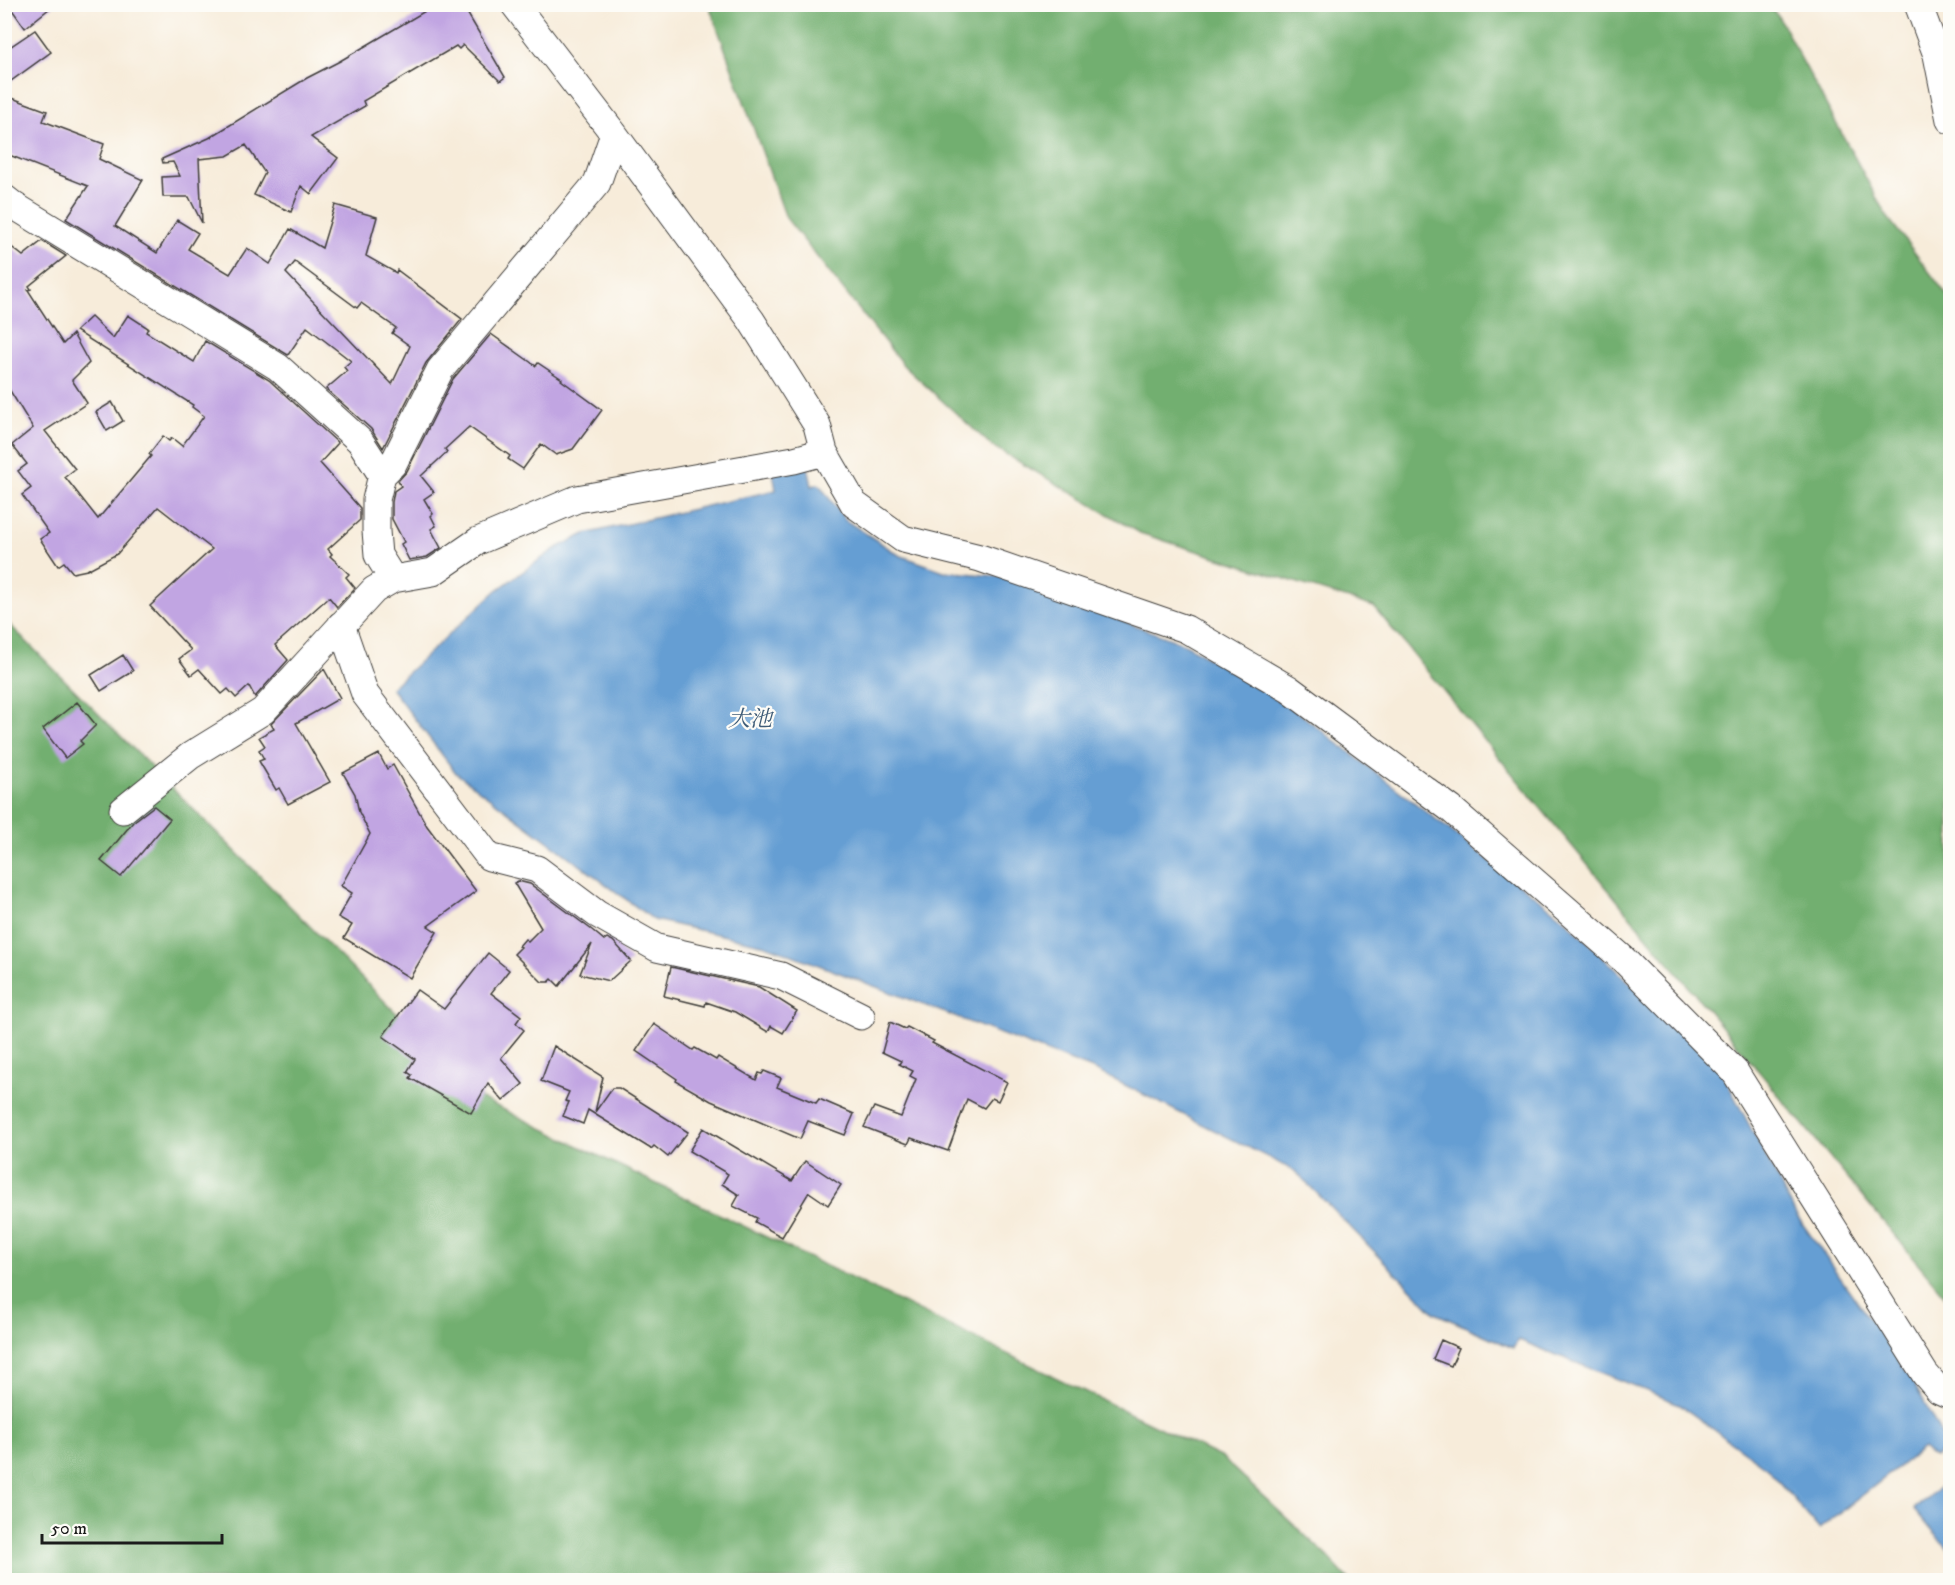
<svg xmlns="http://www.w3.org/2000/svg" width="1955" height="1585" font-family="'IM FELL DW Pica','Noto Serif JP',serif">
<rect width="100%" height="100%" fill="#fdfcf7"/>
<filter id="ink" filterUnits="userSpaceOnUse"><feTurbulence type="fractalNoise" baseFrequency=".0167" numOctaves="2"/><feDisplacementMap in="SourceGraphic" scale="12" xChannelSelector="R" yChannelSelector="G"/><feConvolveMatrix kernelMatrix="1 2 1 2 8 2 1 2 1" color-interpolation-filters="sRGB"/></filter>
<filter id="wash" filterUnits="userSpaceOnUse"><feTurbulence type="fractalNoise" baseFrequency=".008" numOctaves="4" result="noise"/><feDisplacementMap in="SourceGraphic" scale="24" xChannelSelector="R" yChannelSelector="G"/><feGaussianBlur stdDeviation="1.35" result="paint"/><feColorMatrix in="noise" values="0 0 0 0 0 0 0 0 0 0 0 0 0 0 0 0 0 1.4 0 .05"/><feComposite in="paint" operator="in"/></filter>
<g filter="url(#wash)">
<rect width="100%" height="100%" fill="#f7ecda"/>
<path fill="#72af6f" stroke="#476646" stroke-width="1.5" d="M 709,5 L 1767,5 L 1778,16 L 1886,215 L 1950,299 L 1950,1302 L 1374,607 L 1140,533 L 992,446 L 904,366 L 786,218 Z
M 4,619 L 482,1099 L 1222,1458 L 1323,1552 L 1349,1580 L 5,1580 Z"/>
<path fill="#659ed3" stroke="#405d78" stroke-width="1.5" d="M 808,466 L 812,486 L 819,484 L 845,520 L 899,555 L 944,571 L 1006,577 L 1187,645 L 1299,713 L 1562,917 L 1721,1071 L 1797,1216 L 1912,1380 L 1948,1447 L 1934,1457 L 1923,1448 L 1819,1529 L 1767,1468 L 1677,1403 L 1519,1340 L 1513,1348 L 1435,1313 L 1295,1171 L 1095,1070 L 766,945 L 654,920 L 456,773 L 391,688 L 497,590 L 555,549 L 585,534 L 776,490 L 773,473 Z
M 1950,1478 L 1950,1552 L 1914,1509 Z"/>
<g id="blocks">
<path fill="#c1a5e2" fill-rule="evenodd" d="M 8,4 L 55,4 L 25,28 Z
M 437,4 L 462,4 L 505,77 L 500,81 L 463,45 L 459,49 L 456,46 L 363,101 L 365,106 L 311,137 L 338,158 L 311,194 L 301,186 L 291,212 L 254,195 L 265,173 L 246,145 L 227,156 L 199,159 L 202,223 L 189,197 L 163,197 L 162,177 L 180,176 L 173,162 L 163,163 L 162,159 L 209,138 L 307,78 L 340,61 Z
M 35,30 L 51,52 L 4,86 L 4,51 Z
M 4,95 L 47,111 L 43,121 L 104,144 L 99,159 L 143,180 L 115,226 L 157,253 L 177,220 L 198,233 L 188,249 L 230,274 L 247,248 L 270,264 L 290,229 L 322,248 L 335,205 L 377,217 L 366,256 L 396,273 L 397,270 L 462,319 L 426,363 L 383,448 L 371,429 L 326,389 L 347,371 L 344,367 L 351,361 L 307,327 L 288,355 L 66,219 L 88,186 L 4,153 ZM 295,262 L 357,308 L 361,303 L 396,328 L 392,333 L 410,346 L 392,384 L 286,273 Z
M 4,241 L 23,256 L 42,241 L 66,256 L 29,286 L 31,289 L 28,290 L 63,344 L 73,334 L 89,363 L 72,380 L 87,403 L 45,431 L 75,469 L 65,477 L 98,519 L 151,456 L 149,454 L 163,436 L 169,441 L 172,438 L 182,446 L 204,416 L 192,407 L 193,405 L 76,331 L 91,317 L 113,338 L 128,315 L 148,328 L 146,332 L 194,362 L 205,341 L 269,380 L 338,443 L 320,463 L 360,508 L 360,520 L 328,549 L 332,554 L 330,556 L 349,574 L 346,577 L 355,588 L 337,607 L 329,597 L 275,645 L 288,660 L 255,697 L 249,686 L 236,698 L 228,689 L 222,694 L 199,669 L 191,675 L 179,659 L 191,650 L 150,606 L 212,549 L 158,507 L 117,554 L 87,570 L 73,573 L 64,562 L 58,566 L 40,539 L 49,533 L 22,495 L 31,488 L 18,471 L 27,464 L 12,445 L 33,428 L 4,381 Z
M 491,334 L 536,366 L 538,363 L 562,379 L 561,380 L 602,410 L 573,449 L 556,455 L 541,444 L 523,469 L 508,459 L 510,456 L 469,427 L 445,449 L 447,452 L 421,476 L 434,492 L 424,499 L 433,514 L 431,516 L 436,526 L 431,529 L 441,548 L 427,557 L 409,560 L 401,544 L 404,542 L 392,519 L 392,502 L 394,491 L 401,486 L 398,481 L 407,471 L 453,379 Z
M 112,402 L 123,421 L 107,431 L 96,412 Z
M 123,655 L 133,671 L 101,691 L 91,675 Z
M 324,669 L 340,698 L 296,723 L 330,782 L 288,804 L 279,788 L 276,790 L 259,761 L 264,759 L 259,750 L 265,746 L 259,737 L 274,729 L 271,724 Z
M 77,702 L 96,725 L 80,741 L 83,744 L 65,758 L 43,729 Z
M 379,754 L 387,769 L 393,765 L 427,826 L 476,891 L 428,926 L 437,932 L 410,978 L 344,938 L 352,925 L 338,917 L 352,893 L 341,886 L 370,834 L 359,812 L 355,794 L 343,773 Z
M 154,806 L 170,819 L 121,877 L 101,861 L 133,822 Z
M 518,881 L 530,884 L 592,930 L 604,940 L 607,938 L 613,941 L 631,961 L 609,981 L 580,974 L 592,944 L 559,986 L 552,979 L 549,982 L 542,982 L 514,954 L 521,947 L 519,946 L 525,939 L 528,941 L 541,928 L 514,883 Z
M 488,953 L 509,970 L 491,993 L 521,1016 L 516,1023 L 524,1030 L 501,1058 L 523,1084 L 503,1101 L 488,1083 L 471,1113 L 410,1078 L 412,1075 L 407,1072 L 415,1059 L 383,1036 L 417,990 L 444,1009 Z
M 671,967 L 759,987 L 797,1011 L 783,1033 L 771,1026 L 768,1032 L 735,1012 L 706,1002 L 705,1006 L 664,996 Z
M 890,1022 L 905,1029 L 907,1027 L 934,1041 L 932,1043 L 1007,1082 L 998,1101 L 992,1098 L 984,1108 L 967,1099 L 948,1151 L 911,1138 L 908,1144 L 864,1127 L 874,1107 L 901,1117 L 916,1079 L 910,1076 L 913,1071 L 899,1064 L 901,1061 L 882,1052 Z
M 654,1024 L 693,1050 L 695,1048 L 716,1060 L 718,1057 L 756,1080 L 759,1073 L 762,1074 L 764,1071 L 781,1078 L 777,1087 L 816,1103 L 819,1099 L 854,1114 L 845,1135 L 808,1121 L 800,1139 L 711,1101 L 676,1081 L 677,1079 L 636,1051 Z
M 554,1046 L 603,1077 L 595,1112 L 612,1088 L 619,1088 L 688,1132 L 668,1157 L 654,1146 L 651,1149 L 588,1110 L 583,1124 L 563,1116 L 569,1102 L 565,1101 L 569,1092 L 541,1081 Z
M 703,1128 L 792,1181 L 805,1161 L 841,1185 L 828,1205 L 809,1192 L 782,1237 L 755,1222 L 757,1218 L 733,1206 L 739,1195 L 722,1184 L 728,1174 L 689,1151 Z
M 1441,1340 L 1459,1348 L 1451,1366 L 1433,1359 Z"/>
</g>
</g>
<g filter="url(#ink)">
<use href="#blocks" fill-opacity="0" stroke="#3d3b38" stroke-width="1.5"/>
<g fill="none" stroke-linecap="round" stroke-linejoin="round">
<defs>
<path id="minor" d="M 514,4 L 614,134 L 751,320 L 817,425 L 824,452 L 854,504 L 903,539 L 980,558 L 1186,629 L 1289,689 L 1451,809 L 1622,958 L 1735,1072 L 1925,1374 L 1939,1390 L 1950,1395
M 1918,4 L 1937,55 L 1950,120
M 614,134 L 597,183 L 440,370 L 393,464 L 382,475 L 376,500 L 376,531 L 378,555 L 393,579 L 433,572 L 478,541 L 577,499 L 794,460 L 824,452
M 4,198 L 13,205 L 278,367 L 360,441 L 382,475
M 341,625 L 365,694 L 489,857 L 537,869 L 597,914 L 657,948 L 781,976 L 861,1016
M 123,810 L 190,756 L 263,711 L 374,590 L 393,579"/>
</defs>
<use href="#minor" stroke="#3d3b38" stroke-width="29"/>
<use href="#minor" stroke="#fff" stroke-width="27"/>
</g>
</g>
<g text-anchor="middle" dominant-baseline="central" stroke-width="4.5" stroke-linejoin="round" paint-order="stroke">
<g font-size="22" font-style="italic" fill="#405d78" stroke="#fdfcf7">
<text x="750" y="719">大池</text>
</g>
</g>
<rect width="1955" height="1585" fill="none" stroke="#fdfcf7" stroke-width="24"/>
<path d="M42 1534v9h180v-9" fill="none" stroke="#1c1c1c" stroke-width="3"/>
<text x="51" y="1534" font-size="18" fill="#1c1c1c" stroke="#fdfcf7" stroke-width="4.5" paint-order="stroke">50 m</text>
</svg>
